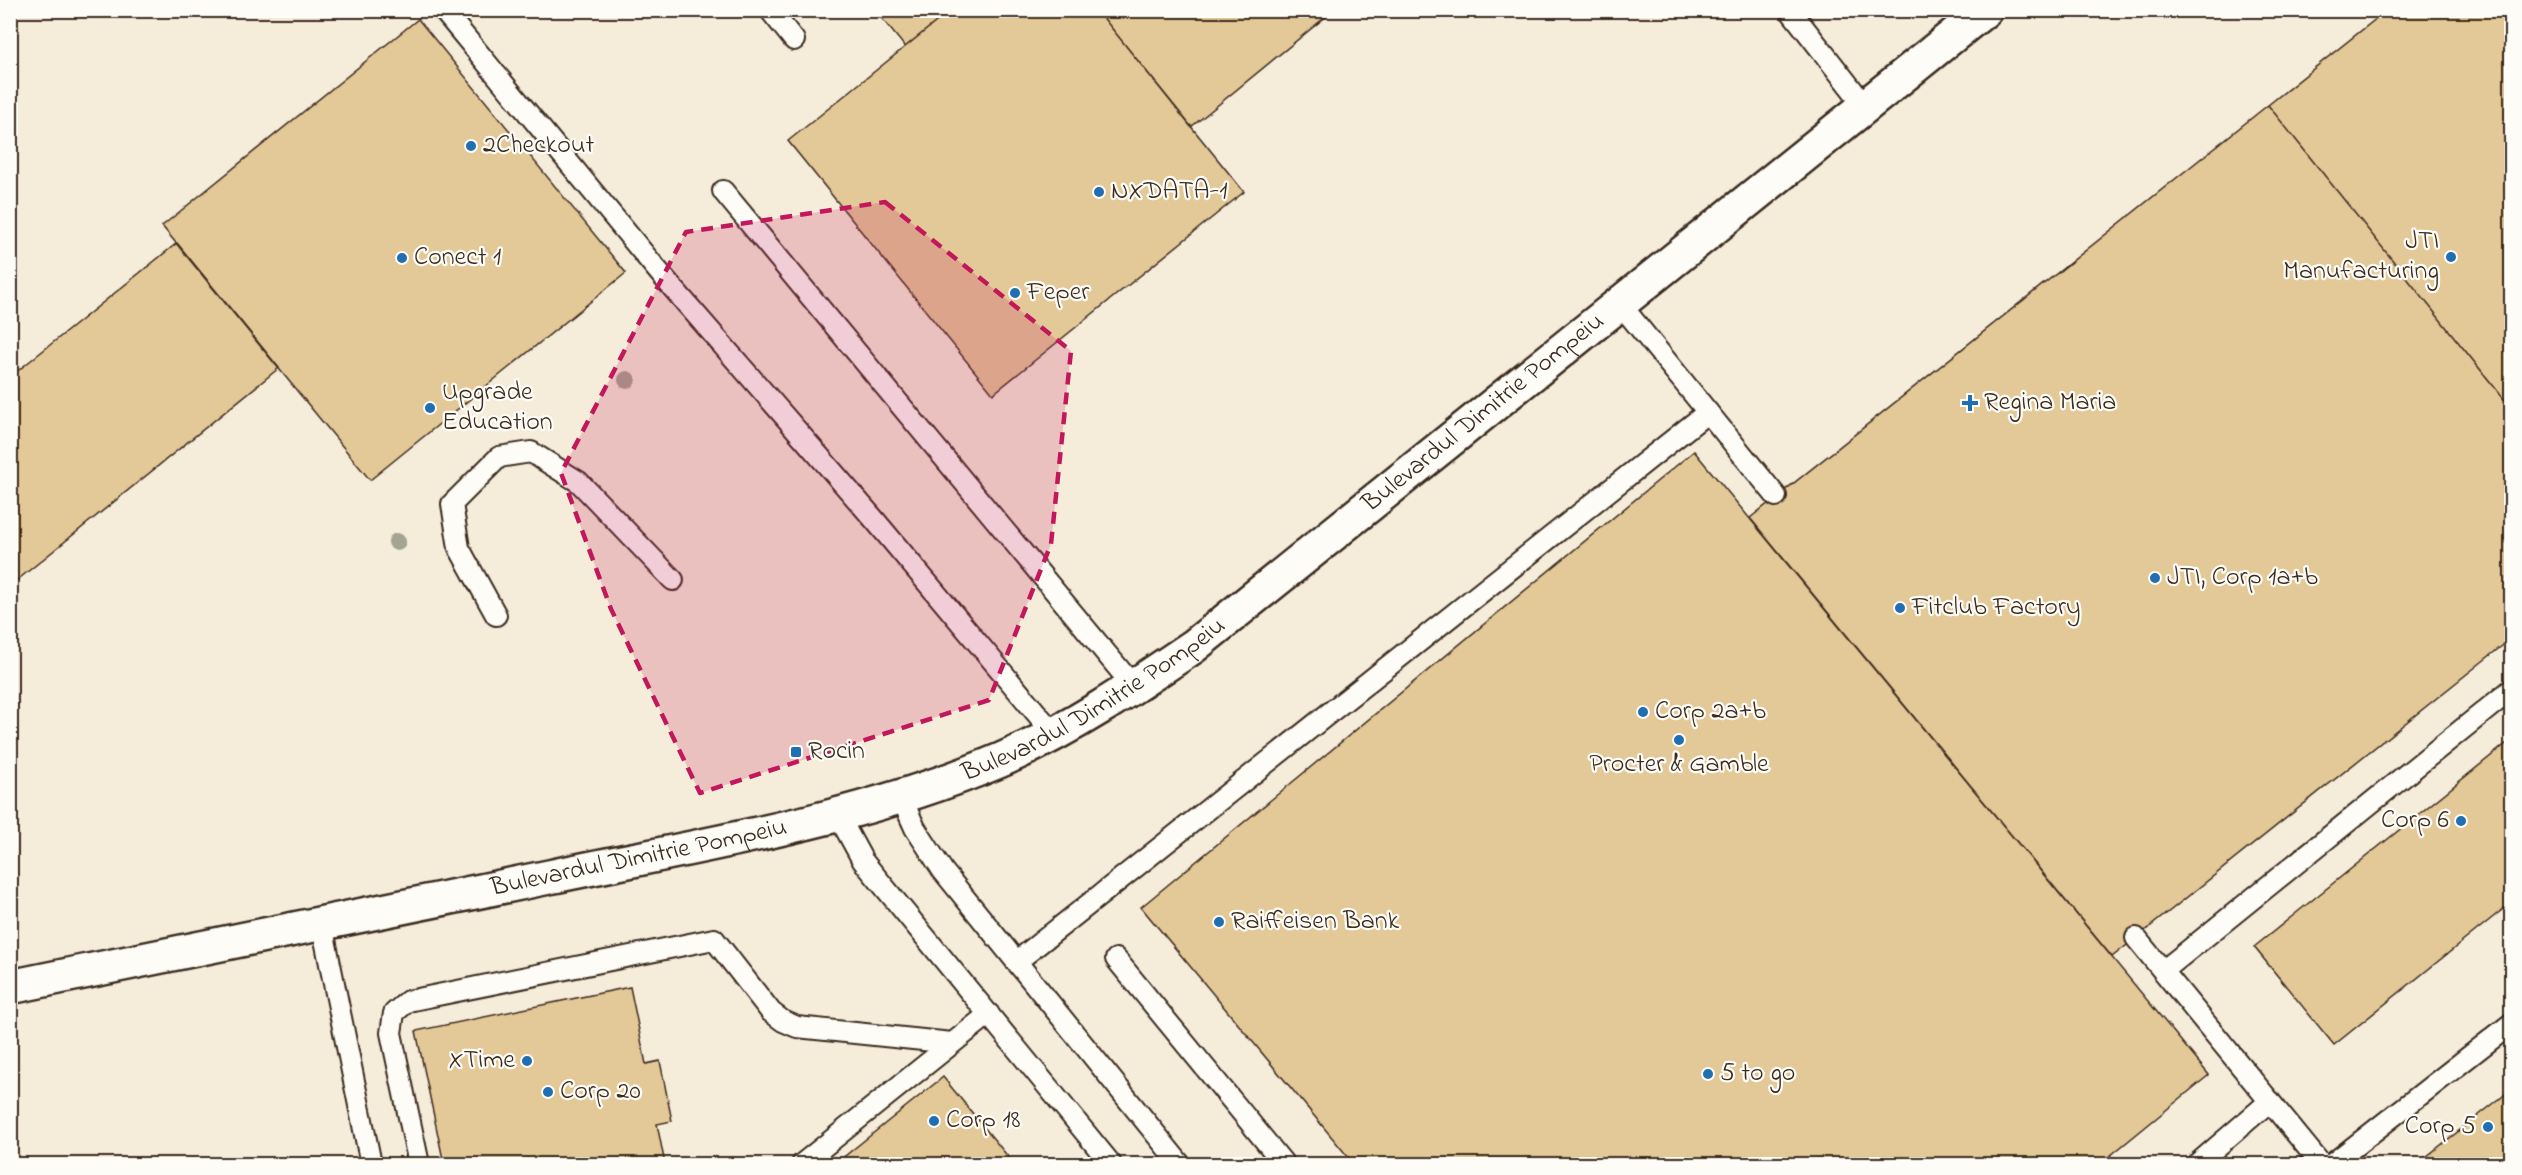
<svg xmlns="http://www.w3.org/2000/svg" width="2522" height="1175" font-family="'Indie Flower',sans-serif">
<rect width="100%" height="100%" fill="#fdfcf7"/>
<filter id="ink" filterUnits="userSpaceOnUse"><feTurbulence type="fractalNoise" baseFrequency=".0167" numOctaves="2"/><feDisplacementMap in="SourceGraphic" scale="12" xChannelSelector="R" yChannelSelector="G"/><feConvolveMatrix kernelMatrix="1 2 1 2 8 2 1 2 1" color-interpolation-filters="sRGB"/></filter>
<g filter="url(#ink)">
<path fill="#f5ecda" d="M 10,11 L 2511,11 L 2511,1164 L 11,1164 Z"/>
<path fill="#e3c898" stroke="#3b2a1e" stroke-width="1.5" d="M 875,10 L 951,10 L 905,47 Z
M 951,10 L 1097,10 L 1244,192 L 993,394 L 788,141 Z
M 1097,10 L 1334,10 L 1191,127 Z
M 2387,10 L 2512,10 L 2512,409 L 2268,105 Z
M 418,19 L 626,273 L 370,480 L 162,226 Z
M 2268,105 L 2512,409 L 2512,638 L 2112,957 L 1750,518 Z
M 177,243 L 279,368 L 10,586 L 10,377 Z
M 1694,451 L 2209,1075 L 2100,1164 L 1354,1164 L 1141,907 Z
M 2512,739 L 2512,902 L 2334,1045 L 2254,947 Z
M 630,987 L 646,1064 L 660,1061 L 672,1121 L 657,1124 L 665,1164 L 444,1164 L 416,1031 Z
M 943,1077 L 1014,1164 L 835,1164 Z
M 2512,1089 L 2512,1164 L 2417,1164 Z"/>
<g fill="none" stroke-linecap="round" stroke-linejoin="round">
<defs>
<path id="lane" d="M 443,10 L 659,272 L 873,518 L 1054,734
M 770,10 L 794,40
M 1790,10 L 1865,106
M 723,191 L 1134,687
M 1621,305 L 1776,496
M 496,615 L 459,548 L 452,504 L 499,457 L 531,452 L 579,482 L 673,580
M 901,797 L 915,828 L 943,871 L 1180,1164
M 838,815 L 863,861 L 1111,1164
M 322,925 L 371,1164
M 2136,938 L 2321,1164
M 1116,959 L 1284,1164
M 1016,962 L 1708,412
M 2163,971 L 2512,689
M 419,1164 L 391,1033 L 394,1013 L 408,1001 L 714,939 L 771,1012 L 783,1021 L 797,1027 L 952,1043
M 802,1164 L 989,1014
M 2197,1164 L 2270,1101
M 2332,1164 L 2512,1023"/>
<g id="secondary">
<path id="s1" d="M 10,987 C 190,950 370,915 549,877 C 701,845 857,821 1001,760 C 1070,730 1132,688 1194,646 L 1985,10"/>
</g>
</defs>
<use href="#lane" stroke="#3b2a1e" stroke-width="24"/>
<use href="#secondary" stroke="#3b2a1e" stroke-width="38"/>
<use href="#lane" stroke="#fdfcf7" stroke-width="20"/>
<use href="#secondary" stroke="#fdfcf7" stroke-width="33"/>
</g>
<g fill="#a5a392">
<circle cx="627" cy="380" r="9"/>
<circle cx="397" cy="542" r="9"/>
</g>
</g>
<path fill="#c2185b" fill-opacity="0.2" stroke="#c2185b" stroke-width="4.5" stroke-dasharray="12 8" stroke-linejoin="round" d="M 885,202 L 1071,351 L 1051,544 L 989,700 L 700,793 L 611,609 L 561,473 L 686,232 Z"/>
<g fill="#1f6fb2" stroke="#fdfcf7" stroke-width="2">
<circle cx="471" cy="146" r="6"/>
<circle cx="1099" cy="192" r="6"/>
<circle cx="2451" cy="257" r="6"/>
<circle cx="402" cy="258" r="6"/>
<circle cx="1015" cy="293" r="6"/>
<path d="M1967 394h6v6h6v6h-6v6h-6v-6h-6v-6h6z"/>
<circle cx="430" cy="408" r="6"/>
<circle cx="2155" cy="578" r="6"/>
<circle cx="1900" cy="608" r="6"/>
<circle cx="1643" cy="712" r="6"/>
<circle cx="1679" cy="740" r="6"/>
<rect x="790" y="746" width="12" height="12" rx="3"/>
<circle cx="2461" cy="821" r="6"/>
<circle cx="1219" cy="922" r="6"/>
<circle cx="527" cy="1061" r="6"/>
<circle cx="1708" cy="1074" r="6"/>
<circle cx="548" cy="1092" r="6"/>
<circle cx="934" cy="1121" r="6"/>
<circle cx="2488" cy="1127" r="6"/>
</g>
<g text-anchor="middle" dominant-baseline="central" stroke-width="4.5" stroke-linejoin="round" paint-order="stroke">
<g font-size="26" fill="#3b2a1e" stroke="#fdfcf7" text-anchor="start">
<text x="483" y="146">2Checkout</text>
<text x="1111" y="192">NXDATA-1</text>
<text x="2439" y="242" text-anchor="end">JTI<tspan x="2439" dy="30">Manufacturing</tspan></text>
<text x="414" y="258">Conect 1</text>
<text x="1027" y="293">Feper</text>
<text x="442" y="393">Upgrade<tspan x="442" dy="30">Education</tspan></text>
<text x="1984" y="403">Regina Maria</text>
<text x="2167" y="578">JTI, Corp 1a+b</text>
<text x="1912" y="608">Fitclub Factory</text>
<text x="1655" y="712">Corp 2a+b</text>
<text x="808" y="752">Rocin</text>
<text x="1679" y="765" text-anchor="middle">Procter &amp; Gamble</text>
<text x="2449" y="821" text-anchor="end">Corp 6</text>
<text x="1231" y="922">Raiffeisen Bank</text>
<text x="515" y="1061" text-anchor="end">XTime</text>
<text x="1720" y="1074">5 to go</text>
<text x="560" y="1092">Corp 20</text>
<text x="946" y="1121">Corp 18</text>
<text x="2476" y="1127" text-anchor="end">Corp 5</text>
</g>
<g font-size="26" fill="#3b2a1e" stroke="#fdfcf7">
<text stroke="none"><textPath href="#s1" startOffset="1614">Bulevardul Dimitrie Pompeiu</textPath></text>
<text stroke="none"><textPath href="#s1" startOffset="1128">Bulevardul Dimitrie Pompeiu</textPath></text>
<text stroke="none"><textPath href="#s1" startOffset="642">Bulevardul Dimitrie Pompeiu</textPath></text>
</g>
</g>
<rect width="2522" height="1175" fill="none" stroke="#fdfcf7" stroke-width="36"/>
<rect x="18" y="18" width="2486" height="1139" fill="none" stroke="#3b2a1e" stroke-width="2" filter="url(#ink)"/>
</svg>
